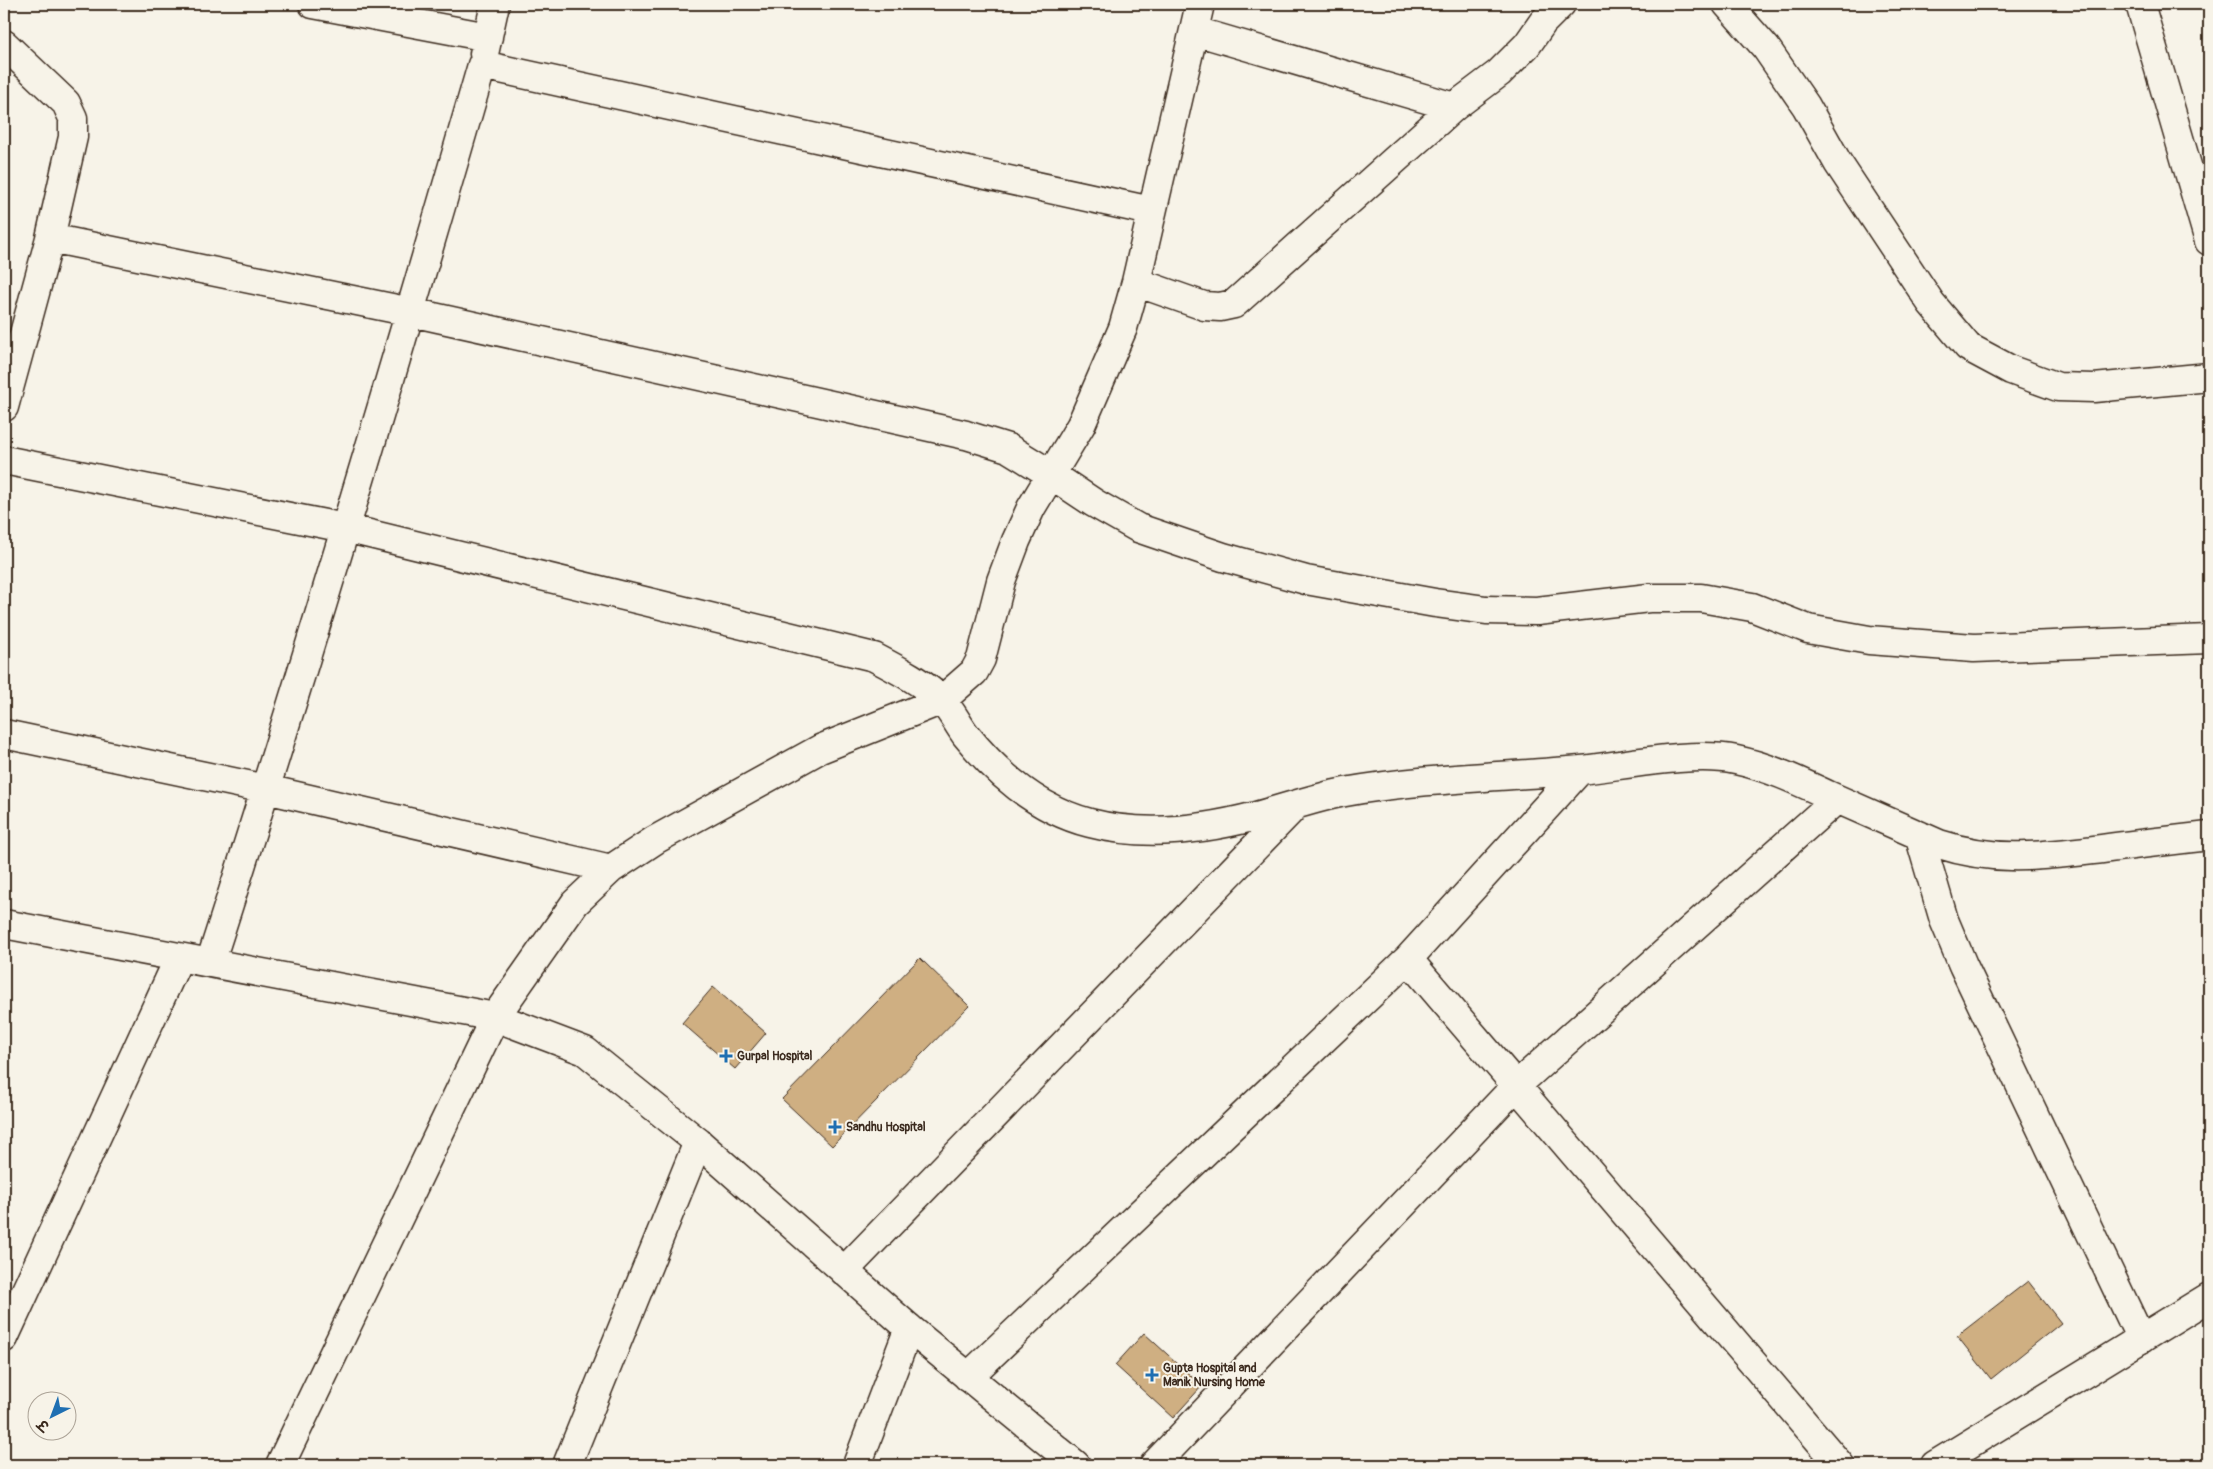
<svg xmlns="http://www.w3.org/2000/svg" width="2213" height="1469" font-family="Pangolin,'Playpen Sans Deva',sans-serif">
<rect width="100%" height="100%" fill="#f7f3e8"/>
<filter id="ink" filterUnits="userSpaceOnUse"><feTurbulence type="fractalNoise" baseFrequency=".02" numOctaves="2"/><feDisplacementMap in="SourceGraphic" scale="10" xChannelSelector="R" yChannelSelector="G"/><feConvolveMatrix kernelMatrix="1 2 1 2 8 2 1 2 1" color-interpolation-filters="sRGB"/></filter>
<g filter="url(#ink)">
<path fill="#cfaf82" stroke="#3b2a1e" d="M 920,958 L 969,1006 L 832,1146 L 782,1099 Z
M 713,987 L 766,1033 L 735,1069 L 682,1023 Z
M 2028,1281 L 2061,1323 L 1991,1379 L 1957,1336 Z
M 1144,1333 L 1202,1386 L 1173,1418 L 1115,1365 Z"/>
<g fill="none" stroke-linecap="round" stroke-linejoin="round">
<defs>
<path id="minor" d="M 313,4 L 488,37
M 1727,4 L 1766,48 L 1806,106 L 1838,163 L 1931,303 L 1968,347 L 2011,370 L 2058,387 L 2094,388 L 2209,377
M 2140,4 L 2209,241
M 1195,31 L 1454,107
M 4,44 L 66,103 L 73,118 L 73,137 L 50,238
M 484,54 L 495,4
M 1136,282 L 1204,306 L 1220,307 L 1234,304 L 1454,107 L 1499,73 L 1527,45 L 1543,22 L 1561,4
M 4,407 L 50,238 L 411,312 L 966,435 L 1008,448 L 1052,475 L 1094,503 L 1138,528 L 1223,557 L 1306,580 L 1435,603 L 1486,610 L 1537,611 L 1649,598 L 1701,598 L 1752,607 L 1808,629 L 1869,640 L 1974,648 L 2209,639
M 4,460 L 345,528 L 874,657 C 895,668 926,684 942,701 C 951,710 957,723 965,734 C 997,774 1039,810 1090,823 C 1143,837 1203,830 1256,816 C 1286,808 1314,798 1345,792 C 1423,778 1502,777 1581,770 C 1626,765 1694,751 1736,760 C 1769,767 1798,781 1828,795 C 1865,811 1902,828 1939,844 C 1997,863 2043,856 2102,849 C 2138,844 2174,840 2209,836
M 4,734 L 266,789 L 611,869
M 1919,835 L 1944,920 L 1963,965 L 2141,1339
M 1408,959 L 1840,1465
M 210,963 C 306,666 395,366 482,65 L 1151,211
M 844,1271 L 1295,806
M 4,1338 L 179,958
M 968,1377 L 1408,959 L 1580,770
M 280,1465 L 495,1017 L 575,903 L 611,869 L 655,840 L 820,749 L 942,700 L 974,672 L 981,659 L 1001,581 L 1016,541 L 1031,508 L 1081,425 L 1123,328 L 1136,282 L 1200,4
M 567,1465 L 698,1142
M 857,1465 L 909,1328
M 1154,1465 L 1517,1085 L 1837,799"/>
<path id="tertiary" d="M 4,924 L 495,1017 L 585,1051 L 698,1142 L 909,1328 L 1076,1465
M 1935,1465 L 2209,1297"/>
</defs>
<use href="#minor" stroke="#3b2a1e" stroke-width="31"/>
<use href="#tertiary" stroke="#3b2a1e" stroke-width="31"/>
<use href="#minor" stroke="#f7f3e8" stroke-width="28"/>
<use href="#tertiary" stroke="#f7f3e8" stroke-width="28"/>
</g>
</g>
<g fill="#1f6fb2" stroke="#f7f3e8" stroke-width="2">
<path d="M723.5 1048.5h5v5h5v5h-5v5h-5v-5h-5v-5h5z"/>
<path d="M832.5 1119.5h5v5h5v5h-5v5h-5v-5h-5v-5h5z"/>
<path d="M1149.5 1367.5h5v5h5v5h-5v5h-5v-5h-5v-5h5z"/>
</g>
<g text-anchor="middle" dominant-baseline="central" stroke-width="4" stroke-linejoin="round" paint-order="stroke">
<g font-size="12" font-weight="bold" fill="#3b2a1e" stroke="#f7f3e8" text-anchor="start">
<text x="737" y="1056">Gurpal Hospital</text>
<text x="846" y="1127">Sandhu Hospital</text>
<text x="1163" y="1368">Gupta Hospital and<tspan x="1163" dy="14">Manik Nursing Home</tspan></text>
</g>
</g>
<rect width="2213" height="1469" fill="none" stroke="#f7f3e8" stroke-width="20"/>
<rect x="10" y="10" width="2193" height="1449" fill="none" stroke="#3b2a1e" stroke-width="2" filter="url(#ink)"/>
<g transform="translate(52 1416) rotate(222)"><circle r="24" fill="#f7f3e8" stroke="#aca397"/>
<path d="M0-4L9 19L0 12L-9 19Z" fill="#1f6fb2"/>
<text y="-8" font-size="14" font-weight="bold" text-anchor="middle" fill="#3b2a1e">उ</text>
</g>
</svg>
